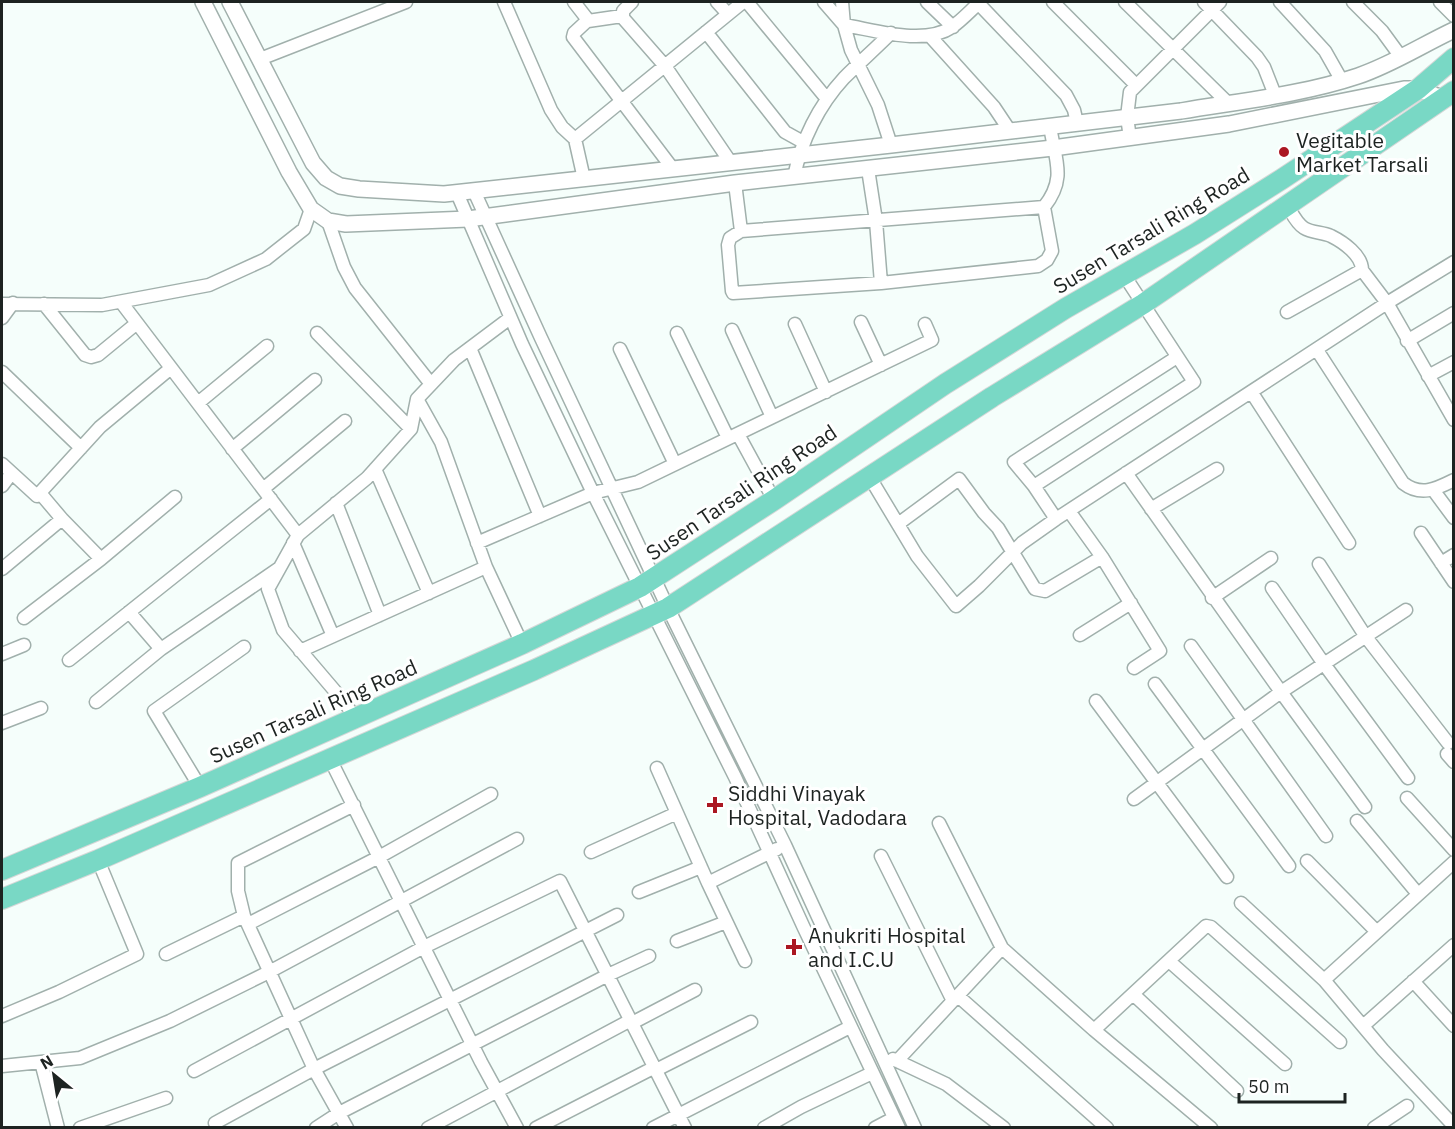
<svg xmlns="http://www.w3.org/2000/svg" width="1455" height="1129" font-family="'IBM Plex Sans',sans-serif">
<rect width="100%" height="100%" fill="#f5fefb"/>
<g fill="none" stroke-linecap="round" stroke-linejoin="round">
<defs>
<path id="minor" d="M 504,2 L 551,110 L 562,127 L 575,139
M 574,2 L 588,20 L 574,33 L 573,37 L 673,169
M 632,2 L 623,11 L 623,18 L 665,66 L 731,163
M 717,2 L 728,14
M 747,2 L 827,99
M 824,2 L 844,25 C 875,30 924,46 952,27 C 962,20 971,10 980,2
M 842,2 L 844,25 L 851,50 L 878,105 L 891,145
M 927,2 L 953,27
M 1053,2 L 1136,85
M 1125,2 L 1228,103
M 1204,2 L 1257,57 L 1264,67 L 1275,95
M 1280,2 L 1325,51 L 1342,81
M 1353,2 L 1382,31 L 1401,57
M 1440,2 L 1454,16
M 978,3 L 1066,95 L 1074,110 L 1077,123
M 588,21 L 622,16
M 706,32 L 785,132 L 803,142
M 930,36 L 994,107 L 1010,131
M 260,59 L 406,2
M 1130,138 L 1127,117 L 1130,92 L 1220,2
M 868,169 L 876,221 L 881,283
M 794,177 C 801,141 819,105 844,78 C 859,63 876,48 891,33
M 584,179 L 575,139 L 743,2
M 735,183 L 741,231
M 474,191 L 541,338 L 668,608 L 785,845 L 915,1128
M 457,193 L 522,344 L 593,493 L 735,777 L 804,928 L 899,1128
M 1287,205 C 1292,213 1296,223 1304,228 C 1312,233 1322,232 1331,236 C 1343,242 1362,255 1362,270
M 1044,207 L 1052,251 L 1047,260 L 1038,266 L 881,283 L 733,293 L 732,291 L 728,245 L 730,238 L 741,231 L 1044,207 C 1067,178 1055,160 1050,126
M 328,221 L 344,267 L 355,288 L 431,384
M 121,302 L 298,535
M 2,304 L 102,305 L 209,285 L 266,259 L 304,229 L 311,209
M 44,304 L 85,355 L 91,357 L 98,355 L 137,323
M 1287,312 L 1362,270 L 1387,303 L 1454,420
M 2,318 L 13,303
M 861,322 L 881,365
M 795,324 L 826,392
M 732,330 L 772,417
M 317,333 L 411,429
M 677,333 L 728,438
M 1407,341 L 1454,313
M 470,348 L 540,516
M 620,349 L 675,464
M 1317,350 L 1403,483 C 1421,497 1436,489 1454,480
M 2,372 L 81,448
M 1428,376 L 1454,362
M 1252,393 L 1349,543
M 198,403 L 267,346
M 738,434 L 774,500
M 232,449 L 315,380
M 2,464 L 37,496 L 100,427 L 171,368
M 375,469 L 429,593
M 1126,473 L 1281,692 L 1134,799
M 869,476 L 917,556 L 956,606 L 979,586 L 1022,543 L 1056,519 L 1387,303 L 1454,262
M 2,486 L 11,474
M 1034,486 L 1014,462 L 1177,357
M 263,489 L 345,421
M 1434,491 L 1454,518
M 336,503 L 380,615
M 1151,509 L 1217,469
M 1069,511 L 1102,557 L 1160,651 L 1134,668
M 62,519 L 101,559 L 175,497
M 1056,519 L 1034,486 L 1194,382 L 1124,275
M 898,524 L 959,479 L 984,513 L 998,528 L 1035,589 L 1045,591 L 1102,557
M 1421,533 L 1454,582
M 293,543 L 333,636
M 477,543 L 593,493 L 638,482 L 932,340 L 925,324
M 1441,563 L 1454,555
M 1319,564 L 1366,637 L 1448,743
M 486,567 L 522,644
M 2,569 L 62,519 L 40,493
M 1272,588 L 1324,664 L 1408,778
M 1212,598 L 1271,558
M 129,612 L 161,649 L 278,569
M 24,618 L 101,559
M 1080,635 L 1131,603
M 1191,646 L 1326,836
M 300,651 L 486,567 L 441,442 L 417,399
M 2,654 L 24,645
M 69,660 L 271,499
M 1155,684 L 1289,866
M 1096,701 L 1227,877
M 96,702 L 161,649
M 355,719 L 346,704 L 283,630 L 268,589 L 298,535 L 367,478 L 411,429 L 417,399 L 454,360 L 510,318
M 2,723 L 41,708
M 1447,754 L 1454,762
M 330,759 L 481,1062 L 517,1128
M 657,768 L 708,883 L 777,849
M 200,787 L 154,711 L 244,647
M 1407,798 L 1454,850
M 1365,807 L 1281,692 L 1406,610
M 1357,821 L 1418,894
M 591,852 L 677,813
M 881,856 L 953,1001
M 1307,861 L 1377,932
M 708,883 L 745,961
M 639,892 L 701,867
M 1241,903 L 1324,980 L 1383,1050 L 1454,1126
M 248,924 L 379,857 L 491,794
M 677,941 L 726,922
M 1002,948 L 1094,1030 L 1206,926 L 1211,927 L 1340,1042
M 166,954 L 244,916
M 1169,961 L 1285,1064
M 1324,980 L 1454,862
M 1413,981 L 1454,1026
M 1133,994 L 1237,1091
M 958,996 L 1107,1128
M 2,1016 L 59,992 L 137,954 L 98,860
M 632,1023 L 695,990
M 1363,1026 L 1454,945
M 1094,1030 L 1211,1128
M 893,1059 L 946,1084 L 1004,1128
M 897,1061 L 1002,948 L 939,823
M 41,1062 L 58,1128
M 2,1066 L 80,1058 L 170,1021 L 269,972 L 517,839
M 656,1070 L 751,1022
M 194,1071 L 424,947 L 560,881 L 685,1128
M 215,1123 L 314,1069 L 617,915
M 80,1128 L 166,1098
M 316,1128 L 339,1113 L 608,975 L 649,956
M 347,1128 L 314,1069 L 244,916 L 238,891 L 238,863 L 354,805
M 428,1128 L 631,1020
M 536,1128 L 655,1067
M 653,1128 L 850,1027
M 764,1128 L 801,1107 L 872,1073
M 875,1128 L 894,1118
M 1374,1128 L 1407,1106"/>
<path id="tertiary" d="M 203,2 L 289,172 L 311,209 L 328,221 L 346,224 L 468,219 L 735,183 L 1053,148 L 1229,124 L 1404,89 L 1418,89 L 1442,98
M 230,2 L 313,163 L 326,178 L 340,186 L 359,189 L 444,194 L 891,145 L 1181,111 C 1240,101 1301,95 1358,76 C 1391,65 1422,45 1454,30"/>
<path id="primary" d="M 2,870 L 200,787 L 522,644 L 640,587 L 774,500 L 945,384 L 1066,308 L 1195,234 L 1282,179 L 1418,89 L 1454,58
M 2,899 L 98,860 L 534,670 L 668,608 L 992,397 L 1143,304 L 1454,91"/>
</defs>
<use href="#minor" stroke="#a1b0ac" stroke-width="15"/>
<use href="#tertiary" stroke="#a1b0ac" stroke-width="18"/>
<use href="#primary" stroke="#d6d7d7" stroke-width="22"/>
<use href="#minor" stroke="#fff" stroke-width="12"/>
<use href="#tertiary" stroke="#fff" stroke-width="15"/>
<use href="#primary" stroke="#79d8c5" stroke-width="20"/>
</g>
<g fill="#ab1722" stroke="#fff" stroke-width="2">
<circle cx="1284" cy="152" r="6"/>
<path d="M712 796h6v6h6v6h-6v6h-6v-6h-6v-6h6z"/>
<path d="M791 938h6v6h6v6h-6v6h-6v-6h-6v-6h6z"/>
</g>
<g text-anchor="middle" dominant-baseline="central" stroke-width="6" stroke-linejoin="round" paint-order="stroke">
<g font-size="21" fill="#1d2321" stroke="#fff" text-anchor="start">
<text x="1296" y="140">Vegitable<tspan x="1296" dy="24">Market Tarsali</tspan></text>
<text x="728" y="793">Siddhi Vinayak<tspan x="728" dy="24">Hospital, Vadodara</tspan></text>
<text x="808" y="935">Anukriti Hospital<tspan x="808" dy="24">and I.C.U</tspan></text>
</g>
<g font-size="21" fill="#1d2321" stroke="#fff">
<text transform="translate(1151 230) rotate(-31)">Susen Tarsali Ring Road</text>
<text transform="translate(741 492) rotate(-34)">Susen Tarsali Ring Road</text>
<text transform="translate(313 711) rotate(-24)">Susen Tarsali Ring Road</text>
</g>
</g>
<rect width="1455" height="1129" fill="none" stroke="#1d2321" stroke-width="6"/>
<g transform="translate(54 1075) rotate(330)" stroke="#ffffff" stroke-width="4.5" paint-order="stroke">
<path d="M0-4.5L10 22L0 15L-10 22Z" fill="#1d2321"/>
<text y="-9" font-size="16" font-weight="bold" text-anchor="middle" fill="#1d2321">N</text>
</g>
<path d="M1239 1093v9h106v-9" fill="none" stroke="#1d2321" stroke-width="3"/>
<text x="1248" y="1093" font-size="18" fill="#1d2321" stroke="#ffffff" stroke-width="4.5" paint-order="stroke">50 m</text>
</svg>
